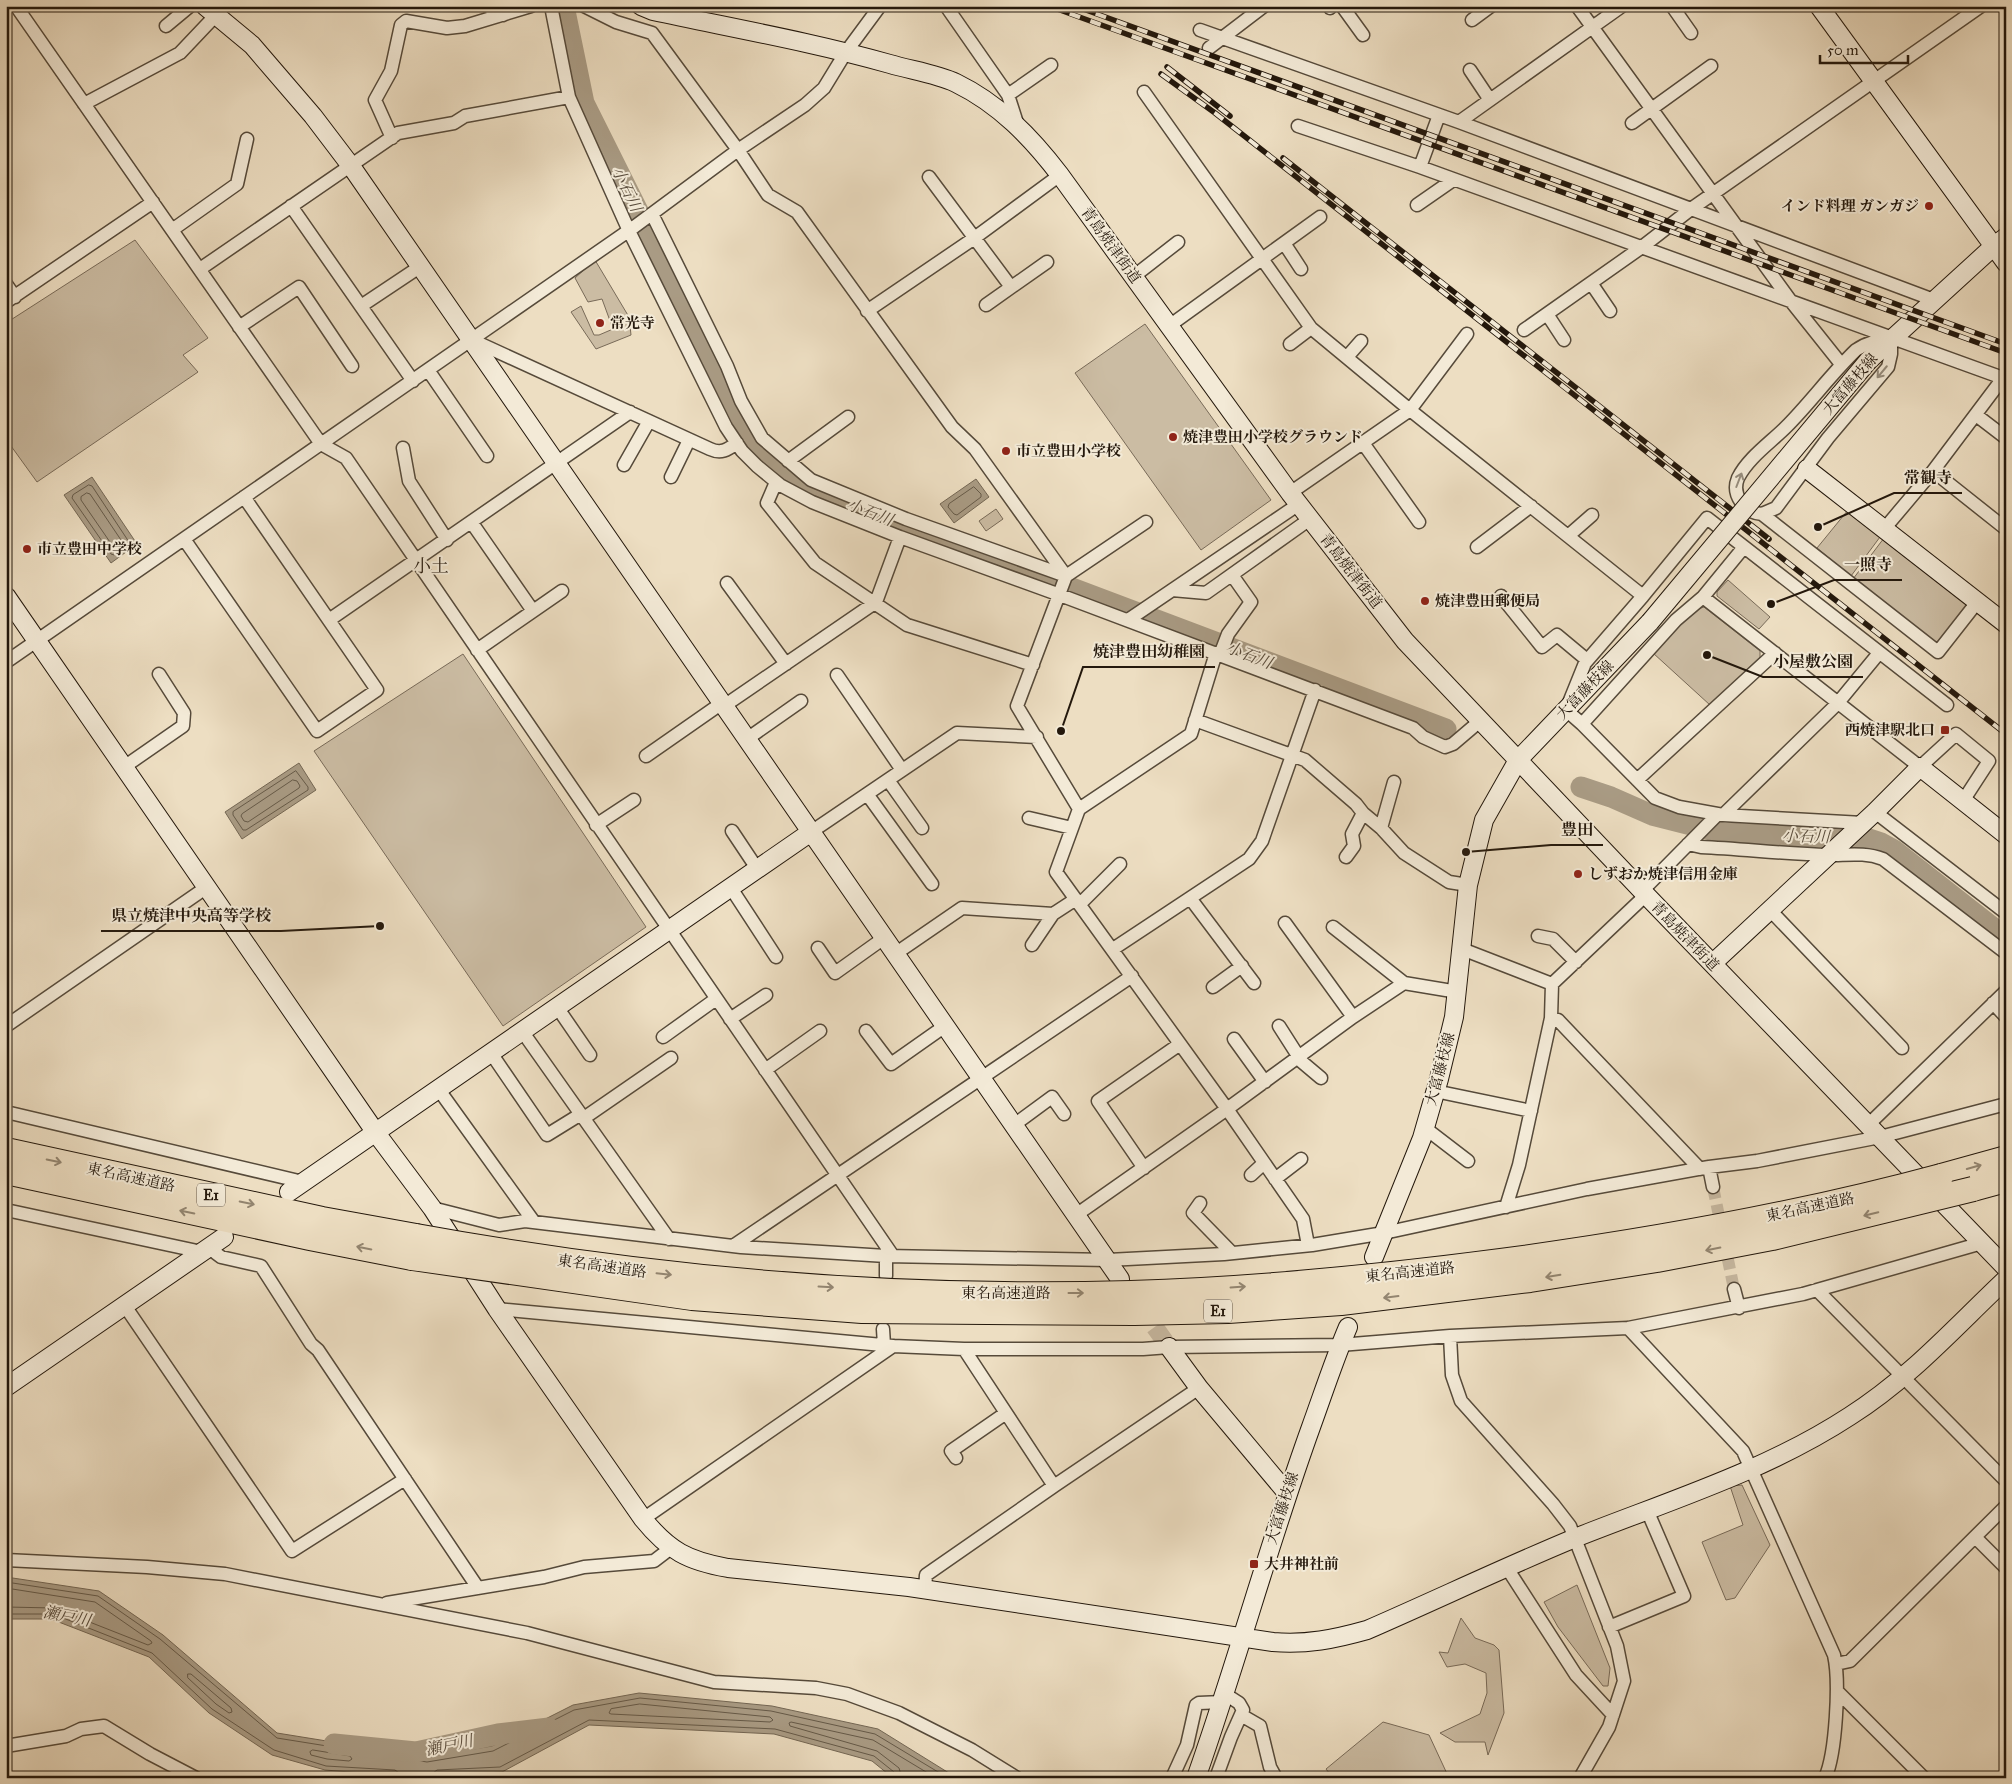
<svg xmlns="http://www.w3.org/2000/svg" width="2012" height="1784" font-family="'IM FELL Great Primer','Noto Serif JP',serif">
<rect width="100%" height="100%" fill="#eddec2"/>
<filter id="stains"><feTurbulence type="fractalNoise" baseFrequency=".004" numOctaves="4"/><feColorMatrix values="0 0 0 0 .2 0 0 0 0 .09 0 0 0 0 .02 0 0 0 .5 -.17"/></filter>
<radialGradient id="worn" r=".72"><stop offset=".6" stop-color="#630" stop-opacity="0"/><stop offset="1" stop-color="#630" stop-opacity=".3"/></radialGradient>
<path fill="#cbbca3" stroke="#786a58" d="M 135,240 L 208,338 L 183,355 L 198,372 L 37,482 L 6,439 L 6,323 Z
M 595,260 L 629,317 L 631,335 L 596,349 L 571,312 L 581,306 L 594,335 L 599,335 L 613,329 L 602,299 L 588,302 L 575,278 Z
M 1145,324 L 1271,500 L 1201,550 L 1075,373 Z
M 996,509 L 1003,519 L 986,531 L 979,521 Z
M 1848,510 L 1880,537 L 1851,576 L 1817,548 Z
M 1884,538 L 1967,603 L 1966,610 L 1940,641 L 1933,642 L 1853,579 Z
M 1728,580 L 1770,617 L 1759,629 L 1717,596 L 1717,592 Z
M 1704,607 L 1760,651 L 1760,657 L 1710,705 L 1653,653 C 1667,636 1682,613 1704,607 Z
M 463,654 L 646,927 L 503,1026 L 314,751 Z
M 1742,1485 L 1770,1545 L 1735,1598 L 1726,1600 L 1702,1542 L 1743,1525 L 1730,1486 Z
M 1577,1585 L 1610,1668 L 1608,1686 L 1603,1686 L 1558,1627 L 1544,1602 Z
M 1461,1618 L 1475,1638 L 1494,1645 L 1499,1650 L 1504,1713 L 1488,1755 L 1485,1742 L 1455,1742 L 1440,1733 L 1480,1714 L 1487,1693 L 1486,1673 L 1465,1664 L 1447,1667 L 1439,1652 L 1448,1653 Z
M 1383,1722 L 1429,1735 L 1449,1778 L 1333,1778 L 1326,1769 Z"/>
<path fill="#a99b84" stroke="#746754" d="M 92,477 L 137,544 L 111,563 L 64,495 Z
M 976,479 L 989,497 L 954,523 L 940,504 Z
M 299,763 L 316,790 L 242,839 L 225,812 Z
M 6,1577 L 99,1591 L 163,1635 L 277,1733 L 426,1757 L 492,1746 L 573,1705 L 639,1693 L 772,1706 L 878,1729 L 957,1778 L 893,1778 L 872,1761 L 774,1734 L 589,1725 L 502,1772 L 412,1777 L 325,1770 L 272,1755 L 209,1713 L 149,1657 L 51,1619 L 6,1619 Z"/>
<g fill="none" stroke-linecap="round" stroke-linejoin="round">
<path stroke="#665a48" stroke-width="1" d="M 89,485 L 92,486 L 129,542 L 129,544 L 114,555 L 111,554 L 72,498 L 73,495 Z
M 974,487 L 981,494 L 981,497 L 957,515 L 954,514 L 948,507 L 949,504 Z
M 87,493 L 90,494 L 121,540 L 120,542 L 116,546 L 112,545 L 81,500 L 81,497 Z
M 296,771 L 308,787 L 308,790 L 246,830 L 243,830 L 233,815 L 233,812 Z
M 293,780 L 297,781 L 300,786 L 299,788 L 248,822 L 244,821 L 241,816 L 242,814 Z
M 6,1582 L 98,1596 L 160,1639 L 277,1738 L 427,1762 L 493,1751 L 574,1710 L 640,1698 L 771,1711 L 875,1734 L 948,1778
M 6,1588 L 95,1602 L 151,1641 L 152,1643 L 148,1645 L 54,1608 L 6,1607
M 6,1614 L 53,1614 L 152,1653 L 212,1709 L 274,1750 L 326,1766 L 395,1770 L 399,1773 L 400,1778
M 188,1674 L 191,1674 L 231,1708 L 232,1712 L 229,1713 L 216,1704 L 188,1678 Z
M 640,1704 L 770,1717 L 773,1720 L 770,1722 L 611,1714 L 609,1713 L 611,1709 Z
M 313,1750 L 350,1756 L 352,1759 L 349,1761 L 327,1759 L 311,1755 L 310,1752 Z
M 432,1778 L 433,1773 L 437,1770 L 500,1767 L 589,1720 L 775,1729 L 874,1756 L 894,1772 L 896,1778
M 902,1778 L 899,1768 L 877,1751 L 790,1726 L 789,1723 L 791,1722 L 873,1740 L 936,1778"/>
<path stroke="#a99b84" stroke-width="21" d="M 564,6 L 584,103 L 741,417 C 747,427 752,438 760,447 C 781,473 810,489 841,501 L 1446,729
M 1581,787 L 1611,797 L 1652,815 L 1723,833 L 1869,839 L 1881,843 L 1894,850 L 2006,938
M 334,1744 L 416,1752 L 498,1734 L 549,1728"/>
<path stroke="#c5b69e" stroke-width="12" stroke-dasharray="12 6" stroke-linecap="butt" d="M 1713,1187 L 1734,1289"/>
<path stroke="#c5b69e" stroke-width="18" stroke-dasharray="18 9" stroke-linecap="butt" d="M 1139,1305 L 1169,1347"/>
<defs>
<path id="street" d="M 16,6 L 321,444 L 346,458 L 893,1256
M 487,6 L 503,15
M 551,6 L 569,97 L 629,231 L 726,427 L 742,451 L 757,466 L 780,485 L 812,502 L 900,537 L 1060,595 L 1413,728 L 1423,737 L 1445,747 L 1453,744 L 1480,721
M 584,6 L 616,22 L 652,33 L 738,150 L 768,195 L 797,212 L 952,427 L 975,449 L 1066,576 L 1017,706 L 1079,809 L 1056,872 L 1227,1109 L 1303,1219 L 1308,1245
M 946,6 L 1008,95 L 1018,126
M 1329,6 L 1330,8
M 1342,6 L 1363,35
M 1577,6 L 1790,300 L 1841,364
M 1672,6 L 1691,33
M 1472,20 L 1491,6
M 166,26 L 190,6
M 1200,30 L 1459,122 L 1934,300
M 1209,48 L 1264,6
M 1470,70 L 1490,100
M 1144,92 L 1311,328 L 1410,410 L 1643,596
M 1008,95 L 1051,65
M 84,104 L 180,53 L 216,15 L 221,6
M 1459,122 L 1622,6
M 1632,123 L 1711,66
M 1298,126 L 1420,167 L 2003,378
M 392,138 L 375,100 L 391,71 L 401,25 L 406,21 L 447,28 L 465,26 L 531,6
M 1420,167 L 1439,115
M 929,177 L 1011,287
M 1417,205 L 1453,180
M 291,206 L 413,381
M 652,214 L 727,366 L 741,401 L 762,438 L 811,480 L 906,519 L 1066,576 L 1146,522
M 172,230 L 237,184 L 247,139
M 1284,243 L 1301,269
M 200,269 L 398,133 L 454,123 L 465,116 L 569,97
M 1133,277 L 1178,242
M 1591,283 L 1610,311
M 6,284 L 15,297
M 6,302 L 153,202
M 986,305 L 1047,262
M 361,306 L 421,266
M 867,311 L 973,239 L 1060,175
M 1547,314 L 1564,340
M 1169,326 L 1320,217
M 239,327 L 299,287 L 352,366
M 1524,330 L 1642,247 L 1691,209 L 1981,6
M 472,340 L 710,449 C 721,454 727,450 737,443
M 1290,344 L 1311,328
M 1347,357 L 1361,341
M 428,370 L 487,456
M 1976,415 L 2006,438
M 1363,443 L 1419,522
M 403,448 L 409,481 L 447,540
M 788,461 L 848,417
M 624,465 L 649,421
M 1933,471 L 2006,529
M 671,477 L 689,440
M 776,482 L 767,503 L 815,563 L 907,625 L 1033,665
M 1290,493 L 1410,410 L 1467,334
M 1762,514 L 1776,508 L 1828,438 L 1888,367 L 1891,354 L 1891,339 C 1878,341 1867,342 1856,350 C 1831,374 1810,403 1786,427 C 1770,443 1748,458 1738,478 C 1731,495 1745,513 1762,514 L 1938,652 L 1978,601
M 472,523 L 533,611
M 1885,528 L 1933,471 L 2003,378 L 2006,379
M 1568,536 L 1592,515
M 184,539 L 317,731 L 377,690 L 244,497
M 1477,547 L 1531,506
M 727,583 L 786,664
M 1172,590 L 1206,593 L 1310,519
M 1501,596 L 1542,647 L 1557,635 L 1587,660
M 1703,597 L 1920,767 L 1956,734 L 1989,761 L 1963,801
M 329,620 L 630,412
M 1128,620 L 1299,504
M 477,650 L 562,591
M 1879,653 L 1837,704 L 1723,815 L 1679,807 L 1655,798 L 1582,724 L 1566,710 L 1585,663 L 1643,596 L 1707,518 L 1947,705
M 1220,655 L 1228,634 L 1251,602 L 1232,575
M 6,662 L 634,227 L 738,150 L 805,105 L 824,88 L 846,52 L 880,6
M 837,675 L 902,770
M 724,706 L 876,602 L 900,537
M 1195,720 L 1305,760 L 1356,804 L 1363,813 L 1381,828 L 1404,853 L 1449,882 L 1468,885
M 1582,724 L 1676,620 L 1703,597 L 1744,547
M 747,739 L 801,701
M 646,756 L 722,703
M 124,767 L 183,726 L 184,713 L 159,674
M 888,780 L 922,828
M 1637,780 L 1775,653
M 867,794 L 932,884
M 1079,809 L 1191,734 L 1216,653
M 1875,812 L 2006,913
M 1723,815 L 1863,823
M 1029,818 L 1072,828
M 596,825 L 634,800
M 1381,828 L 1394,782
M 732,831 L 758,870
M 811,832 L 957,733 L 1037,737
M 1688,844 L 1701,847 C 1744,849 1787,854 1829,855 C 1848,855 1865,852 1883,859 L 2006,953
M 1346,857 L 1354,846 L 1352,834 L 1363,813
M 731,888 L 776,957
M 1642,891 L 1718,814
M 1190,898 L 1254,983
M 1080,904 L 1120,864
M 1770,910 L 1902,1048
M 1285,923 L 1353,1017
M 1333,927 L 1404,983
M 1538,936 L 1553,939 L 1576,962
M 1032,945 L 1053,914 L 1076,899
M 818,948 L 835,973 L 884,938
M 1113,949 L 1249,859 L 1262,841 L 1315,690
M 1462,949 L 1552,984 L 1551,1018 L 1519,1165 L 1506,1207
M 895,954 L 962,908 L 1053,914
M 1552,984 L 1646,895
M 1213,987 L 1242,966
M 1993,1003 L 2006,1017
M 557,1007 L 590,1055
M 1551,1018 L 1558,1020 L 1700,1169
M 730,1019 L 766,995
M 6,1026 L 207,887
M 1279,1026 L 1302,1062 L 1321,1078
M 522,1031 L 669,1239
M 866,1031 L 891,1064 L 945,1026
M 663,1037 L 716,999
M 1234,1039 L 1265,1082
M 491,1053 L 547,1135 L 581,1114
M 765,1070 L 820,1031
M 439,1090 L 534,1222
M 1435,1091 L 1531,1111
M 6,1112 L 303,1182
M 584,1118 L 671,1058
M 1014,1125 L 1052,1097 L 1064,1114
M 1868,1125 L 2006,991
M 1425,1128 L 1468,1161
M 1709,1167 L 1713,1187
M 1144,1168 L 1098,1101 L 1180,1044
M 1251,1175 L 1264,1163
M 1275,1179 L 1301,1159
M 1200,1203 L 1193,1213 L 1232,1253
M 432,1208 L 499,1225 L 525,1221 L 741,1247 L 886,1256 L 1108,1260 L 1224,1254 L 1312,1245 L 1384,1233 L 1587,1189 L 1709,1167 L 1757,1161 L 1880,1137 L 2006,1104
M 6,1210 L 202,1252
M 1076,1215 L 1227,1109 L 1353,1017 L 1404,983 L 1458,992
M 733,1246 L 1132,976
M 209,1248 L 221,1257 L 261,1266 L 311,1344 L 318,1350 L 478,1588
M 886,1256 L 886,1276
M 1734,1289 L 1739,1308
M 1817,1290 L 2006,1481
M 125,1306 L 292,1551 L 405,1479
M 497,1309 L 893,1346 L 964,1349 L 1143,1349 L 1169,1347 L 1340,1345 L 1450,1336 L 1628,1328 L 1803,1294 L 1982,1243
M 1628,1328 L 1743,1451 L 1834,1655 C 1840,1681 1836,1754 1825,1778
M 883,1329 L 884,1345
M 1450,1336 L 1452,1375 L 1461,1401 L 1553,1504 L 1570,1526 L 1617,1646 L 1624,1681 L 1609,1727 L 1580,1778
M 964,1349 L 1054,1486 L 1199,1388
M 956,1458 L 951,1451 L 1006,1413
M 643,1519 L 893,1346
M 1976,1538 L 2006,1568
M 6,1560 L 147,1567 L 225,1574 L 527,1633 L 714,1682 L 816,1688 L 847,1694 L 899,1713 L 972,1750 L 1017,1778
M 1507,1568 L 1576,1675 L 1613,1715
M 925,1590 L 926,1575 L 1054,1486
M 387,1603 L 544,1577 L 584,1567 L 654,1561 L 671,1548
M 1609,1627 L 1684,1596 L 1647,1510
M 1836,1664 L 1850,1661 L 2006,1506
M 1837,1691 L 1924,1778
M 1241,1715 L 1260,1726 L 1270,1767 L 1276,1778
M 6,1746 L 66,1736 L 81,1729 L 104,1726 L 150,1754 L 196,1778
M 1172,1778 L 1187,1745 L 1196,1705 L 1199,1703 L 1223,1702
M 1216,1778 L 1231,1737 L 1243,1710 L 1239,1703 L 1225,1694"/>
<path id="secondary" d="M 205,6 L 252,45 L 313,116 L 351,166 L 1120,1279
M 641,6 L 653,11 C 732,28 812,42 890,64 C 910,70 937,74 956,83 C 999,104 1031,137 1060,175 L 1290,493 L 1405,641 L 1646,895 L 2006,1268
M 1819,6 L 2006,263
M 1868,361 L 1994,246 L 2006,237
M 1807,469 L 2006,624
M 6,596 L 376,1133 L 432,1208 L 497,1309 L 643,1519 C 669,1551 688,1561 728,1568 L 909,1587 L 1273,1642 C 1306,1645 1335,1639 1367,1630 C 1436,1600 1505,1567 1575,1538 C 1668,1501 1766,1471 1850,1416 C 1909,1379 1956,1326 2006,1279
M 1713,963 L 1875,812 L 1920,767 L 2006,835
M 289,1192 L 811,832
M 1374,1257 L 1422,1138 L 1439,1079 L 1454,1017 L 1468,885 L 1484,820 L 1518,760 L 1650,622
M 1169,1347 L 1199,1388 L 1287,1493
M 6,1387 L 224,1237
M 1196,1778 C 1237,1662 1269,1543 1311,1427 C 1323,1394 1334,1360 1348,1327"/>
<path id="highway" d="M 6,1150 L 322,1219 L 416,1236
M 6,1172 L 310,1238 L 412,1258
M 1941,1176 L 2006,1158
M 1973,1189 L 2006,1180"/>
</defs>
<use href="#street" stroke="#564a3a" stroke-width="15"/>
<use href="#secondary" stroke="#24180c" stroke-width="20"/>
<use href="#highway" stroke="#24180c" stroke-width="26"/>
<use href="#street" stroke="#f3ead7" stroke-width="12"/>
<use href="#secondary" stroke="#f3ead7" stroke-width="18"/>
<use href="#highway" stroke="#eddec2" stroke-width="24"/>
<defs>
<path id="rail" d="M 1049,6 L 2006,353
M 1075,6 L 2006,344
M 1167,67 L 1230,116
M 1161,74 L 1215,113 L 2006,734
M 1283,158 L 1769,539"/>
</defs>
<use href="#rail" stroke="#24180c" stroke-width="5.5"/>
<use href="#rail" stroke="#f3ead7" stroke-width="4" stroke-dasharray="11" stroke-linecap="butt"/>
<defs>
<path id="secondary-bridge" d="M 1650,622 L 1868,361"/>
<path id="highway-bridge" d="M 416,1236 C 652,1279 892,1300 1131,1293 C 1255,1289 1379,1277 1501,1261 C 1649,1241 1797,1215 1941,1176
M 412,1258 L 692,1298 L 862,1311 L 1134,1313 L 1228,1311 L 1341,1303 L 1530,1280 L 1657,1260 L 1772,1238 L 1973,1189"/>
</defs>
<use href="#secondary-bridge" stroke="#24180c" stroke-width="20" stroke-linecap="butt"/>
<use href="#highway-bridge" stroke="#24180c" stroke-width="26" stroke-linecap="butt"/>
<use href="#secondary-bridge" stroke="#f3ead7" stroke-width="18"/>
<use href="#highway-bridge" stroke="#eddec2" stroke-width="24"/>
</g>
<defs><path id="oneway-shaft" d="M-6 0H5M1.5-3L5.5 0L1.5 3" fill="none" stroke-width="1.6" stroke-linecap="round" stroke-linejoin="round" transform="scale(1.25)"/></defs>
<g stroke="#968c7c">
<use href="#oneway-shaft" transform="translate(1882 372) rotate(130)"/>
<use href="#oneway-shaft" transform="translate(1739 480) rotate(-69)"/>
</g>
<g stroke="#938570">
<use href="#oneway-shaft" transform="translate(54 1161) rotate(12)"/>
<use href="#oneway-shaft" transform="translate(1974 1167) rotate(-16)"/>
<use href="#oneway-shaft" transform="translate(247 1203) rotate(12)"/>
<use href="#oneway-shaft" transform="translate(187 1212) rotate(-168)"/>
<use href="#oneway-shaft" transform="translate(1871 1214) rotate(167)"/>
<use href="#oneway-shaft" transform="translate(364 1248) rotate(-169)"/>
<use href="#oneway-shaft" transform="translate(1713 1249) rotate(169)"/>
<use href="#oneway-shaft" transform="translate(664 1274) rotate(6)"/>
<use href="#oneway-shaft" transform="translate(1553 1276) rotate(171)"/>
<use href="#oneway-shaft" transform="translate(826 1287) rotate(3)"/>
<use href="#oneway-shaft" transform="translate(1238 1287) rotate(-4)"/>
<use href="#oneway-shaft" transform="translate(1076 1293)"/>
<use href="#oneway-shaft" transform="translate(1391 1297) rotate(173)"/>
</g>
<g fill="#8f2418" stroke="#f3ead7" stroke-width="2">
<circle cx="1929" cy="206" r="5"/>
<circle cx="600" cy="323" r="5"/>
<circle cx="1173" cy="437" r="5"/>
<circle cx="1006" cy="451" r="5"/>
<circle cx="27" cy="549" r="5"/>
<circle cx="1425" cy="601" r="5"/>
<rect x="1940" y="725" width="10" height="10" rx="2.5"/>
<circle cx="1578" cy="874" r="5"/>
<rect x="1249" y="1559" width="10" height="10" rx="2.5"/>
</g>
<g text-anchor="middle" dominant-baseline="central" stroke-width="4" stroke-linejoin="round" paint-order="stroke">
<g fill="#f3ead7" stroke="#625749" stroke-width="1">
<rect x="197" y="1183.5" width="28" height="23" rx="4"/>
<rect x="1204" y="1299.5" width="28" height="23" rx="4"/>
</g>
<g font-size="14" font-weight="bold" fill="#24180c">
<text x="211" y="1195">E1</text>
<text x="1218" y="1311">E1</text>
</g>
<g font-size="15" font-weight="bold" fill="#24180c" stroke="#f3ead7" text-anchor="start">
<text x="1919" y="206" text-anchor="end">インド料理 ガンガジ</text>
<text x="610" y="323">常光寺</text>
<text x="1183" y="437">焼津豊田小学校グラウンド</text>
<text x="1016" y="451">市立豊田小学校</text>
<text x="37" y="549">市立豊田中学校</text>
<text x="1435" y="601">焼津豊田郵便局</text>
<text x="1935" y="730" text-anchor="end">西焼津駅北口</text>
<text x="1588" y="874">しずおか焼津信用金庫</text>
<text x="1264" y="1564">大井神社前</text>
</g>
<g font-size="15" fill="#24180c" stroke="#f3ead7">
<text transform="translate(1111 245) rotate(54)">青島焼津街道</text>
<text transform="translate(1850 384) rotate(-49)">大富藤枝線</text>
<text transform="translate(1351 571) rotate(52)">青島焼津街道</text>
<text transform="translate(1585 690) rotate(-46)">大富藤枝線</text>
<text transform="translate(1685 936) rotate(46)">青島焼津街道</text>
<text transform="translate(1440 1069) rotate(-75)">大富藤枝線</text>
<text transform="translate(131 1177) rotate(12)">東名高速道路</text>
<text transform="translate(1810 1207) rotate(-12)">東名高速道路</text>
<text transform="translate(602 1266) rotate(8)">東名高速道路</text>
<text transform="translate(1410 1272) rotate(-6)">東名高速道路</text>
<text x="1006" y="1293">東名高速道路</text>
<text transform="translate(1282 1508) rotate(-72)">大富藤枝線</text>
</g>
<g font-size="16" font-style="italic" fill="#594c3c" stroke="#f3ead7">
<text transform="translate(627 189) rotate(64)">小石川</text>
<text transform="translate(870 512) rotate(21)">小石川</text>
<text transform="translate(1249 655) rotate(21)">小石川</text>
<text transform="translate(1806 836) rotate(2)">小石川</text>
<text transform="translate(67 1616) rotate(11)">瀬戸川</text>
<text transform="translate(449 1745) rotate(-12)">瀬戸川</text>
</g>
<g font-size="18" fill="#24180c" stroke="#f3ead7">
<text x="431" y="566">小土</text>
</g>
</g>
<path fill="none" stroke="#24180c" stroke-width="2" d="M1818 527L1894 493H1962M1771 604L1834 580H1902M1061 731L1083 667H1215M1707 655L1763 677H1863M1466 852L1551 845H1603M380 926L281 931H101"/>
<g fill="#24180c" stroke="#f3ead7" stroke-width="2">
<circle cx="1818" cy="527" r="5"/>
<circle cx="1771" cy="604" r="5"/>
<circle cx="1061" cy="731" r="5"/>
<circle cx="1707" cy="655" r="5"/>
<circle cx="1466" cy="852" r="5"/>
<circle cx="380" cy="926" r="5"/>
</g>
<g font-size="16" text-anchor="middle" font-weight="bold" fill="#24180c" stroke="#f3ead7" stroke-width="4" stroke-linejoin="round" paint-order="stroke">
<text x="1928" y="483">常観寺</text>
<text x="1868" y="570">一照寺</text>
<text x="1149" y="657">焼津豊田幼稚園</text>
<text x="1813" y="667">小屋敷公園</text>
<text x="1577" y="835">豊田</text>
<text x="191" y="921">県立焼津中央高等学校</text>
</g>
<rect width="2012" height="1784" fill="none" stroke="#eddec2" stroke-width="25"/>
<rect x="8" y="8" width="1997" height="1769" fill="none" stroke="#24180c" stroke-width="2.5"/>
<rect x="12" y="12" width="1987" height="1759" fill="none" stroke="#24180c"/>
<path d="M1820 55v8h88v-8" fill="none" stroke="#24180c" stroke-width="2.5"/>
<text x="1827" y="55" font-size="15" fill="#24180c" stroke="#f3ead7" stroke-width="4" paint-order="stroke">50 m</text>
<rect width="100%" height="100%" filter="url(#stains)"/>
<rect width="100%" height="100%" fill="url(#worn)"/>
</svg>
